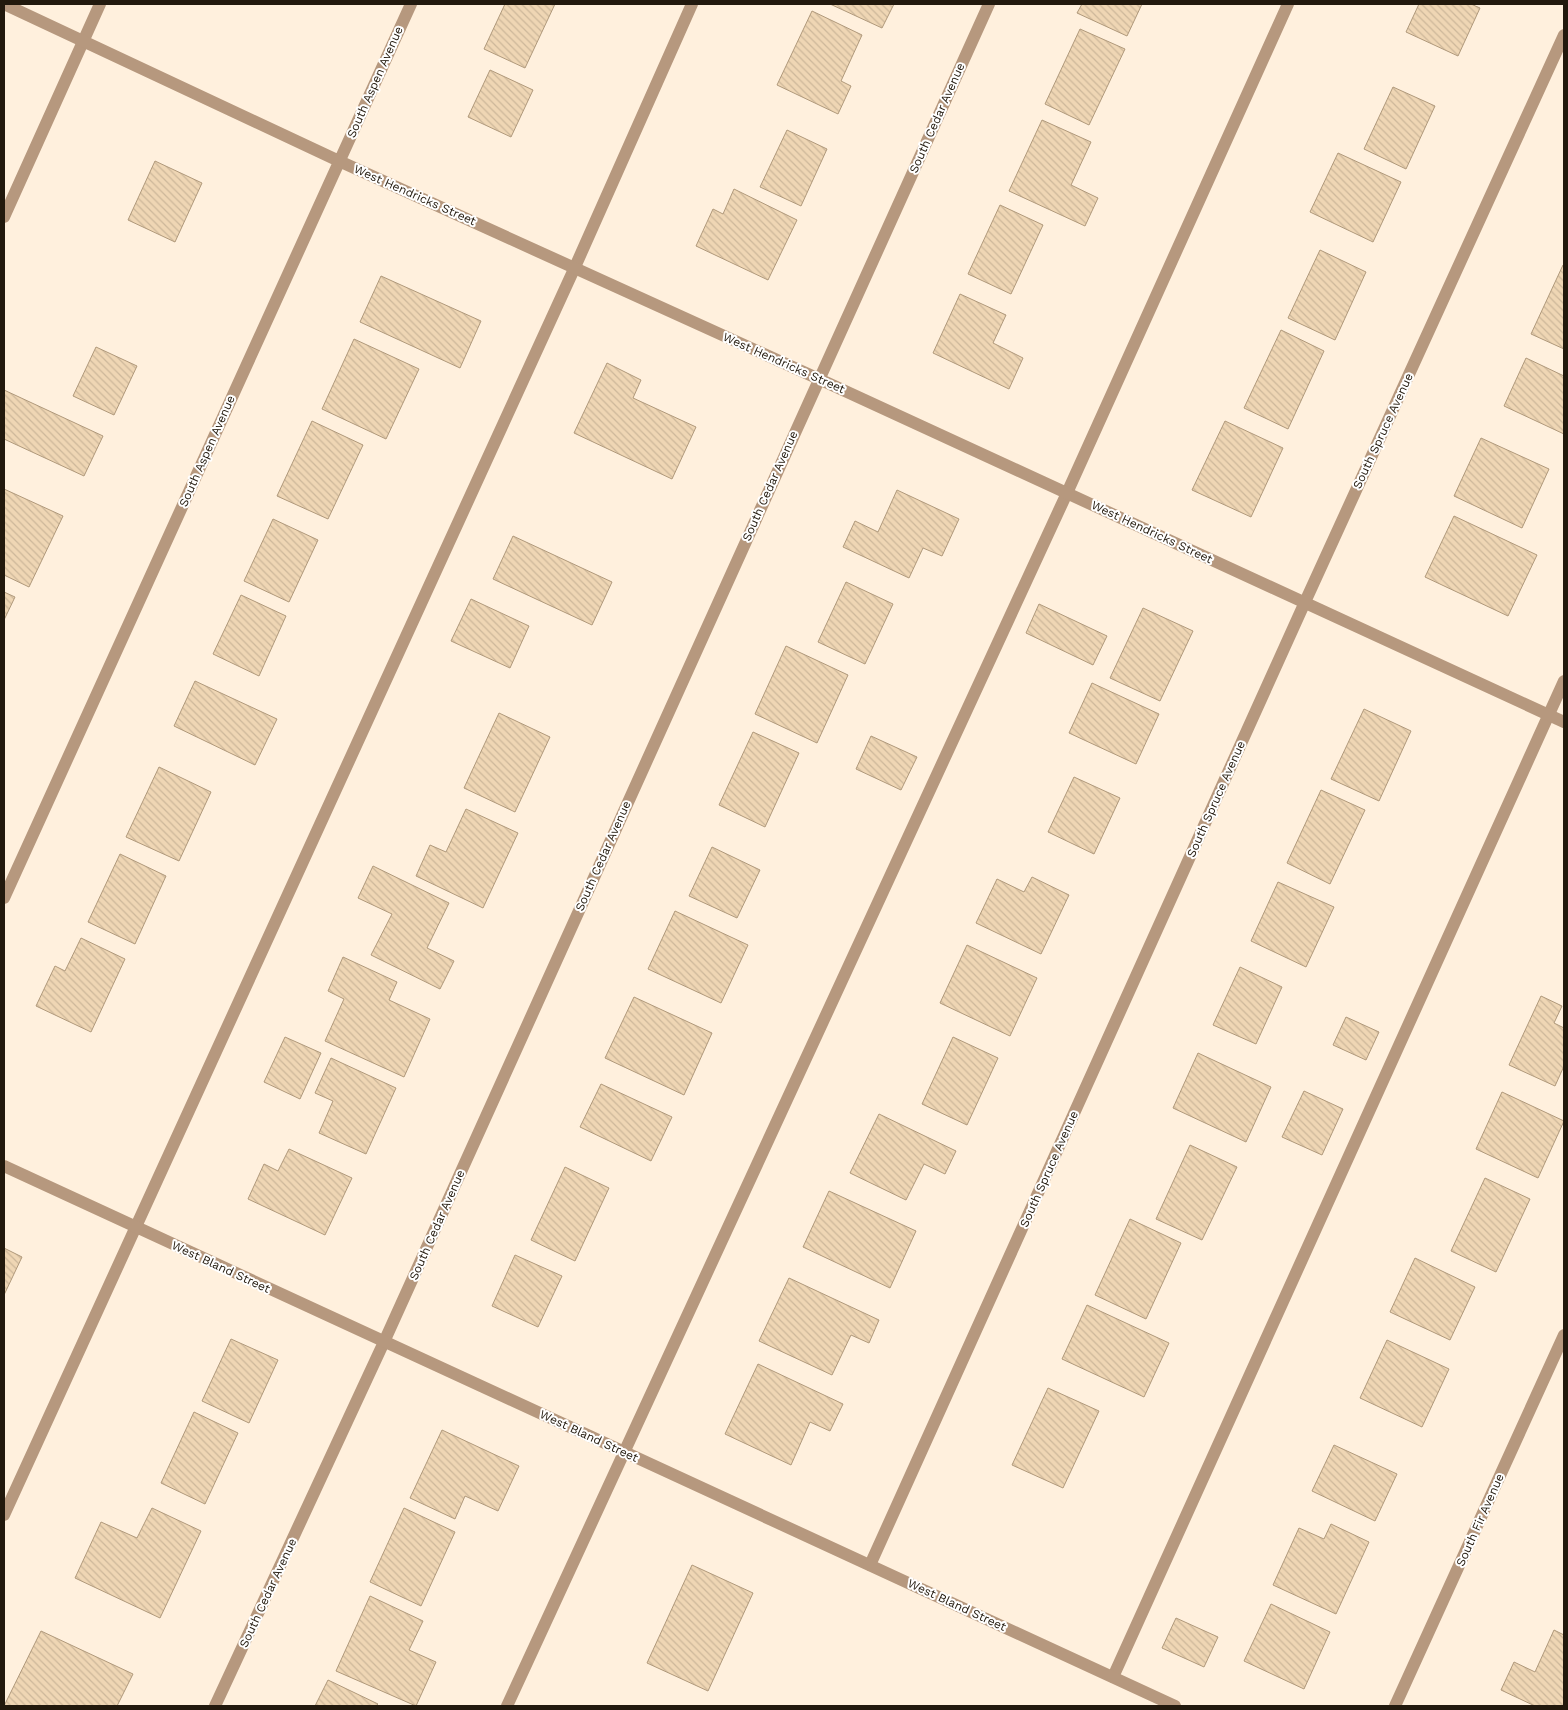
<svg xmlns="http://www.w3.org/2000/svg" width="1568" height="1710" font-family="'Work Sans',sans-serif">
<defs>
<pattern id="building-back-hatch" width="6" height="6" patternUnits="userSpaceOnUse" patternTransform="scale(1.25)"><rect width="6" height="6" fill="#efd6b4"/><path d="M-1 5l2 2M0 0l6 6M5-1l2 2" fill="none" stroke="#cdb79a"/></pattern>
</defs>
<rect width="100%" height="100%" fill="#fff0dd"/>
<path fill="url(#building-back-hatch)" stroke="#b0997b" d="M 505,4 L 555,4 L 525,68 L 484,49 Z
M 830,4 L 894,4 L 882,28 Z
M 1082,4 L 1142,4 L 1127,36 L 1077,13 Z
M 1419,4 L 1471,4 L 1480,8 L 1458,56 L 1406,32 Z
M 812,11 L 862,35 L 841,81 L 851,86 L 838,114 L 777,85 Z
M 1080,29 L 1125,49 L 1089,125 L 1045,104 Z
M 490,70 L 533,90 L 511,137 L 468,117 Z
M 1393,87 L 1435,106 L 1406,169 L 1364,149 Z
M 1042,120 L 1091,142 L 1071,185 L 1098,198 L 1085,226 L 1009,191 Z
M 787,130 L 827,149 L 801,206 L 760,187 Z
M 1338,153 L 1401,182 L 1373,242 L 1310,212 Z
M 155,161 L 202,183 L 175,242 L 128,220 Z
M 734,189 L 797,220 L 768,280 L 696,246 L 713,209 L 723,214 Z
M 1000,205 L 1043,225 L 1011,294 L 968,274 Z
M 1320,250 L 1366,272 L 1335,340 L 1288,318 Z
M 1563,265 L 1564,266 L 1564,349 L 1531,334 Z
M 381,276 L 481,321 L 460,368 L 360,322 Z
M 960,294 L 1006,315 L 993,343 L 1023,358 L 1009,389 L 933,353 Z
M 1281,330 L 1324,351 L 1288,429 L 1244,408 Z
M 354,339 L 419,369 L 386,439 L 322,409 Z
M 96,347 L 137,366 L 114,415 L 73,396 Z
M 1526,358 L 1564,376 L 1564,434 L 1504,406 Z
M 607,363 L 641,380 L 633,398 L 696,427 L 672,479 L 574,433 Z
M 4,390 L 103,436 L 84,476 L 4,439 Z
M 312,421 L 363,445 L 328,519 L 277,496 Z
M 1225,421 L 1283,448 L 1251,517 L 1192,490 Z
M 1481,438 L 1549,469 L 1522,528 L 1454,496 Z
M 4,489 L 63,516 L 29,587 L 4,575 Z
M 897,490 L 959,519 L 942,556 L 923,548 L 909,578 L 843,547 L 855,521 L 878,532 Z
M 1454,516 L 1537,555 L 1508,616 L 1425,577 Z
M 273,519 L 318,540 L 289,602 L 244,581 Z
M 513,536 L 612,582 L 592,625 L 493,579 Z
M 846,582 L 893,604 L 865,664 L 818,642 Z
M 4,592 L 15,597 L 4,620 Z
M 241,595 L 286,616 L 259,676 L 213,654 Z
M 471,599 L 529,626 L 510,668 L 451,641 Z
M 1039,604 L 1107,636 L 1093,665 L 1026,633 Z
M 1143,608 L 1193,631 L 1160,701 L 1110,678 Z
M 786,646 L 848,675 L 817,743 L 755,714 Z
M 195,681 L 277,719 L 255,765 L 174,726 Z
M 1092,683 L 1159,714 L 1136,764 L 1069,733 Z
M 1364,709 L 1411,731 L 1379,801 L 1331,779 Z
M 499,713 L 550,737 L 515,812 L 464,788 Z
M 753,732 L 799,753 L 765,827 L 719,805 Z
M 871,736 L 917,757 L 901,790 L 856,769 Z
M 159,767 L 211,792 L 179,861 L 126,837 Z
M 1074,777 L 1120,798 L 1094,854 L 1048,832 Z
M 1321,790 L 1365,810 L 1330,884 L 1287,863 Z
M 466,809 L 518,833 L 483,908 L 416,876 L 430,845 L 446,852 Z
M 712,847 L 760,870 L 737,918 L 689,896 Z
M 120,854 L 166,876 L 135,944 L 88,922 Z
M 373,866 L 449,903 L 427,948 L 454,961 L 440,989 L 371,955 L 392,914 L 358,898 Z
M 1032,877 L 1069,895 L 1041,954 L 976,923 L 997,879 L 1024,892 Z
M 1278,882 L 1334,907 L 1306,967 L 1251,941 Z
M 675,911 L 748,945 L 721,1003 L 648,969 Z
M 81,938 L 125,959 L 91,1032 L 36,1006 L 55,966 L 65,971 Z
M 967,945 L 1037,978 L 1010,1036 L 940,1003 Z
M 343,957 L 397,982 L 389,1000 L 430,1019 L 404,1077 L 325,1041 L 344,999 L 328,991 Z
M 1240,967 L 1282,987 L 1256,1044 L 1213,1025 Z
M 1541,996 L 1562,1006 L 1554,1023 L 1564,1028 L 1564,1066 L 1555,1086 L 1509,1065 Z
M 634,997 L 712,1033 L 684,1095 L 605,1058 Z
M 1346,1017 L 1379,1032 L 1366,1060 L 1333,1045 Z
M 285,1037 L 321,1053 L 300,1099 L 264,1082 Z
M 953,1037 L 998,1058 L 967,1125 L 922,1104 Z
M 1198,1053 L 1271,1087 L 1246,1142 L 1173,1108 Z
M 331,1058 L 396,1088 L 366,1154 L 319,1133 L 333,1101 L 315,1093 Z
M 601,1084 L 672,1117 L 651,1161 L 580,1127 Z
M 1304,1091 L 1343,1109 L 1322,1155 L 1282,1137 Z
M 1502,1092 L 1564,1121 L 1538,1178 L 1476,1149 Z
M 879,1114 L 956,1151 L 945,1174 L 924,1164 L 906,1200 L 850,1173 Z
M 1190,1145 L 1237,1167 L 1202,1240 L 1156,1219 Z
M 289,1149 L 352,1178 L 325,1235 L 248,1199 L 264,1164 L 278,1171 Z
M 565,1167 L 609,1188 L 575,1261 L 531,1240 Z
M 1485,1178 L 1530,1199 L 1496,1272 L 1451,1251 Z
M 829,1191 L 916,1231 L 890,1288 L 803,1247 Z
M 1130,1219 L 1181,1243 L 1146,1319 L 1095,1295 Z
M 4,1248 L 22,1257 L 4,1295 Z
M 515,1255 L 562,1276 L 538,1327 L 492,1306 Z
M 1415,1258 L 1475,1287 L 1450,1340 L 1390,1312 Z
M 789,1278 L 879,1320 L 869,1343 L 851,1335 L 832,1375 L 759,1341 Z
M 1087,1305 L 1169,1343 L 1144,1397 L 1062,1359 Z
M 231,1339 L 278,1360 L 249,1423 L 202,1401 Z
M 1387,1340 L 1449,1369 L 1422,1427 L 1360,1398 Z
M 758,1364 L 843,1404 L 830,1431 L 810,1422 L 791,1465 L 725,1434 Z
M 1048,1388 L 1099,1411 L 1063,1488 L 1012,1465 Z
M 194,1412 L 238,1433 L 205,1504 L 161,1483 Z
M 442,1430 L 519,1466 L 498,1511 L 465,1496 L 455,1519 L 410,1498 Z
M 1334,1445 L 1397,1474 L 1375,1521 L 1312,1491 Z
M 152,1508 L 201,1531 L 160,1618 L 75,1578 L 101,1522 L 137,1538 Z
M 404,1508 L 455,1532 L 421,1606 L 370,1582 Z
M 1331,1524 L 1369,1542 L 1336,1614 L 1273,1585 L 1299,1528 L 1324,1539 Z
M 692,1565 L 753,1593 L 708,1691 L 647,1663 Z
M 370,1596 L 423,1621 L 409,1650 L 436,1662 L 416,1706 L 336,1671 Z
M 1271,1604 L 1330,1632 L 1304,1689 L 1244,1661 Z
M 1176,1618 L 1218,1637 L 1204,1667 L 1162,1648 Z
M 1554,1630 L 1564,1635 L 1564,1706 L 1535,1706 L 1501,1690 L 1514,1662 L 1535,1672 Z
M 41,1631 L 133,1674 L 117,1706 L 4,1706 Z
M 328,1680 L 378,1704 L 376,1706 L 315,1706 Z"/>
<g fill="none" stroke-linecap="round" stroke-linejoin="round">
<path stroke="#b6987e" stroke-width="12" d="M 4,217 L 100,4
M 4,1515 L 575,267 L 692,4
M 1113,1677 L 1564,681
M 507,1706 L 1067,493 L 1288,4"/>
<path stroke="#b6987e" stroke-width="12" d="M 4,4 L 339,161 L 819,379 L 1564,722
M 4,898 L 411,4
M 870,1565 L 1305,602 L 1564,35
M 215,1706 L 384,1342 L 989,4
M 1395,1706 L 1564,1335"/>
<path stroke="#b6987e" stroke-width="12" d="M 4,1166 L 1175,1706"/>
</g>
<g text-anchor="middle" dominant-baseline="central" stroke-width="4" stroke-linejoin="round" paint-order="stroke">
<g font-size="12" fill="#22190d" stroke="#fff">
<text transform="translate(375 82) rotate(-66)">South Aspen Avenue</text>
<text transform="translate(937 118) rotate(-66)">South Cedar Avenue</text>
<text transform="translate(415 195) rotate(24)">West Hendricks Street</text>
<text transform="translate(784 363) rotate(24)">West Hendricks Street</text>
<text transform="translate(1383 431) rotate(-65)">South Spruce Avenue</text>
<text transform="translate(207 451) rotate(-66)">South Aspen Avenue</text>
<text transform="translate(770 486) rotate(-66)">South Cedar Avenue</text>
<text transform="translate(1152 532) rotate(25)">West Hendricks Street</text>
<text transform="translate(1216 799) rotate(-66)">South Spruce Avenue</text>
<text transform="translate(603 856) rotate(-66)">South Cedar Avenue</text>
<text transform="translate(1049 1169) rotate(-66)">South Spruce Avenue</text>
<text transform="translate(437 1225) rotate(-66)">South Cedar Avenue</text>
<text transform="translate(221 1267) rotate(25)">West Bland Street</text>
<text transform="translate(589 1436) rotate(25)">West Bland Street</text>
<text transform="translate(1480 1520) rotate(-66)">South Fir Avenue</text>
<text transform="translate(268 1593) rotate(-65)">South Cedar Avenue</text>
<text transform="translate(957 1605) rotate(25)">West Bland Street</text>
</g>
</g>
<rect width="1568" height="1710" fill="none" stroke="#22190d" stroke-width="10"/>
</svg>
